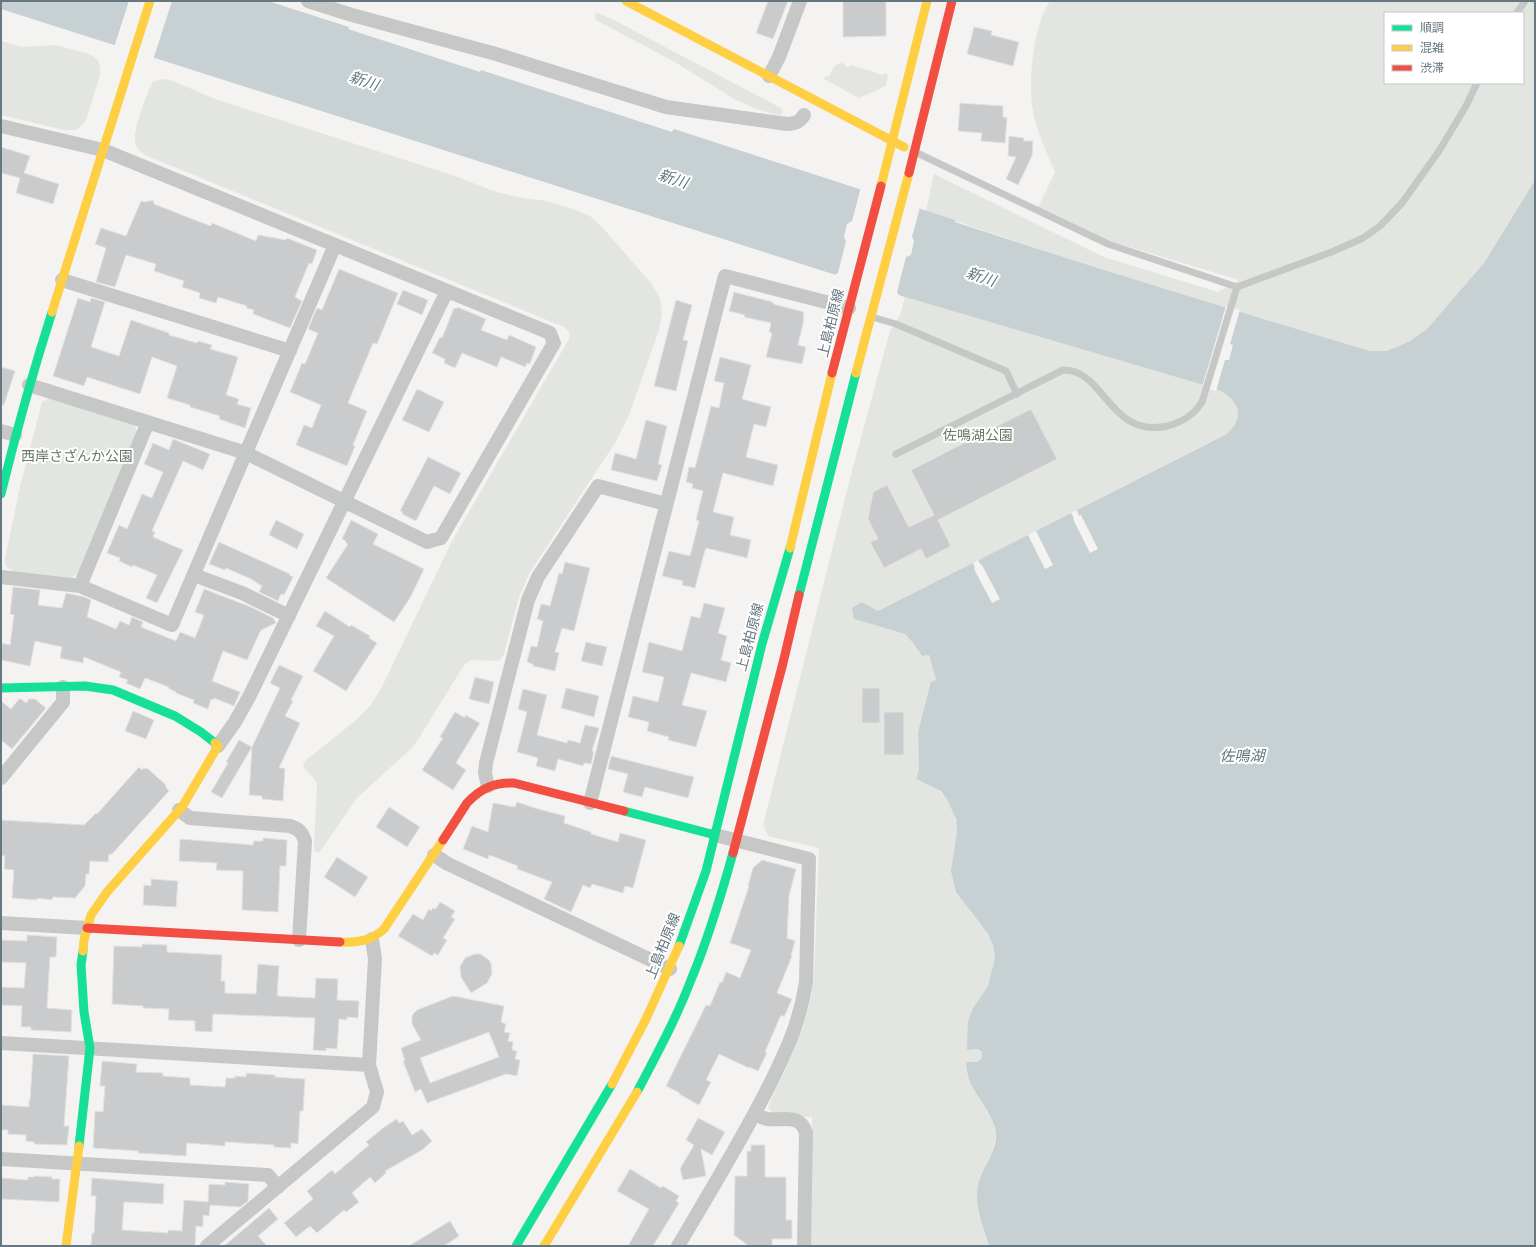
<svg xmlns="http://www.w3.org/2000/svg" width="1536" height="1247" font-family="'Nunito Sans','Noto Sans JP',sans-serif">
<rect width="100%" height="100%" fill="#f4f3f2"/>
<path fill="#e2e5e0" fill-rule="evenodd" d="M 1050,1 L 1535,1 L 1535,180 L 1484,263 L 1427,329 L 1410,341 L 1387,351 L 1370,351 L 1238,312 L 1036,248 L 926,211 L 934,174 L 1104,257 L 1218,292 L 1239,280 L 1103,239 L 1038,208 L 1055,172 C 1046,151 1035,128 1032,105 C 1029,81 1033,40 1042,17 C 1044,12 1047,6 1050,1 ZM 1385,13 L 1523,13 L 1523,83 L 1385,83 Z
M 597,13 L 610,18 L 781,108 L 783,112 L 781,115 L 778,115 L 756,109 L 736,100 L 673,61 L 596,20 L 595,15 Z
M 1,41 L 22,47 L 56,45 L 89,54 L 97,59 L 100,66 L 100,75 L 87,117 L 83,125 L 75,130 L 64,130 L 1,115 Z
M 840,63 L 845,64 L 845,66 L 849,67 L 850,65 L 875,72 L 875,73 L 883,75 L 884,73 L 888,75 L 886,86 L 859,98 L 824,79 L 826,76 L 829,77 L 834,66 Z
M 163,79 L 173,81 L 215,99 L 455,176 L 496,192 L 523,198 L 547,201 L 576,210 L 590,216 L 602,227 L 651,283 L 660,298 L 662,313 L 659,330 L 629,415 L 615,443 L 530,572 L 519,597 L 504,654 L 499,661 L 471,660 L 464,665 L 414,746 L 357,798 L 319,853 L 315,851 L 314,847 L 317,786 C 316,776 307,774 303,766 L 305,761 L 355,721 L 370,706 L 381,689 L 451,543 L 569,339 C 571,333 569,331 564,327 L 145,155 C 140,152 135,148 135,141 C 133,130 147,92 153,82 Z
M 905,297 L 1217,389 C 1239,400 1246,416 1227,434 L 878,611 L 862,602 L 854,619 L 905,634 L 913,643 L 922,656 L 929,655 L 936,681 L 918,732 L 919,770 L 916,779 C 924,783 935,786 941,792 C 952,801 956,818 957,832 L 969,910 L 988,934 L 993,945 L 995,958 L 988,986 L 973,1008 L 967,1050 L 978,1049 L 982,1052 L 982,1058 L 979,1062 L 966,1063 L 993,1122 L 996,1134 L 992,1153 L 983,1173 L 978,1207 L 989,1246 L 810,1246 L 812,1117 L 775,1116 L 768,1107 L 787,1066 L 803,1027 L 811,998 L 814,976 L 819,848 L 768,836 L 763,825 L 853,467 L 890,331 L 900,315 Z
M 51,397 L 133,423 L 138,433 L 81,572 L 70,579 L 15,572 L 7,567 L 5,563 L 5,558 L 20,487 L 42,402 Z"/>
<path fill="#c7d0d2" d="M 1,1 L 268,1 L 349,27 L 348,29 L 480,72 L 481,70 L 672,132 L 674,129 L 955,220 L 955,222 C 1093,267 1231,310 1370,351 L 1387,351 L 1410,341 L 1427,329 L 1484,263 L 1535,180 L 1535,1246 L 989,1246 C 984,1228 974,1206 978,1186 C 981,1169 996,1154 996,1135 C 996,1119 979,1099 972,1086 C 968,1078 967,1071 966,1062 L 978,1062 L 982,1058 L 982,1052 L 978,1049 L 967,1050 L 968,1021 L 973,1008 L 988,986 L 995,958 L 993,945 L 988,934 L 956,892 L 951,871 L 957,832 L 956,819 L 947,799 L 941,791 L 916,779 L 919,770 L 918,732 L 931,682 L 936,680 L 929,655 L 922,656 L 913,643 L 905,634 L 854,619 L 852,608 L 862,602 L 878,611 L 1227,434 C 1246,416 1239,400 1217,389 L 905,297 L 1,9 Z"/>
<path fill="#f4f3f2" d="M 129,1 L 172,1 L 153,60 L 114,47 Z
M 861,187 L 920,207 L 912,237 L 914,241 L 911,255 L 906,257 L 897,292 L 900,297 L 833,276 L 838,273 L 846,241 L 844,237 L 847,224 L 852,221 Z
M 1226,306 L 1240,310 L 1230,344 L 1233,345 L 1229,360 L 1225,360 L 1216,391 L 1202,387 Z
M 1077,510 L 1079,516 L 1081,515 L 1098,549 L 1090,553 L 1073,519 L 1074,518 L 1071,513 Z
M 1036,531 L 1053,565 L 1045,569 L 1028,535 Z
M 978,560 L 981,565 L 982,565 L 1000,599 L 992,603 L 974,569 L 975,568 L 973,563 Z"/>
<path fill="#cacbcc" stroke="#e3e2e2" fill-rule="evenodd" d="M 768,1 L 788,1 L 773,39 L 756,33 Z
M 843,1 L 886,1 L 886,36 L 843,37 Z
M 974,27 L 992,31 L 991,35 L 1019,42 L 1013,66 L 967,54 Z
M 960,103 L 1003,106 L 1003,117 L 1007,118 L 1005,143 L 981,141 L 982,133 L 958,131 Z
M 1009,136 L 1024,138 L 1024,141 L 1033,141 L 1032,156 L 1018,185 L 1006,179 L 1016,157 L 1008,156 Z
M 1,147 L 30,156 L 24,173 L 59,184 L 53,204 L 16,193 L 20,178 L 1,173 Z
M 153,200 L 154,204 L 200,222 L 211,226 L 212,223 L 256,241 L 258,235 L 286,240 L 287,238 L 317,250 L 312,264 L 309,263 L 295,297 L 302,301 L 290,328 L 253,314 L 254,310 L 246,308 L 247,306 L 218,297 L 216,303 L 199,298 L 200,293 L 182,287 L 184,281 L 154,271 L 156,264 L 126,255 L 115,287 L 96,282 L 106,248 L 95,244 L 101,228 L 126,236 L 141,201 L 145,202 Z
M 339,269 L 398,293 L 377,344 L 373,343 L 348,403 L 367,411 L 353,445 L 355,446 L 347,466 L 296,445 L 304,425 L 312,428 L 321,405 L 290,392 L 302,363 L 305,364 L 318,333 L 308,329 L 317,308 L 322,310 Z
M 403,290 L 428,300 L 422,315 L 397,304 Z
M 734,292 L 773,302 L 773,304 L 804,312 L 803,319 L 804,319 L 798,345 L 806,347 L 802,364 L 766,357 L 772,333 L 769,332 L 771,323 L 744,317 L 745,315 L 729,311 Z
M 78,298 L 90,302 L 91,298 L 105,302 L 91,347 L 119,356 L 131,320 L 169,333 L 169,335 L 197,343 L 198,341 L 212,345 L 210,349 L 238,357 L 226,395 L 239,399 L 237,404 L 251,408 L 245,428 L 219,419 L 220,416 L 190,407 L 190,405 L 167,398 L 177,366 L 152,357 L 140,394 L 87,377 L 84,386 L 53,376 Z
M 676,300 L 692,305 L 683,340 L 688,341 L 676,391 L 654,386 Z
M 457,307 L 486,319 L 481,330 L 507,340 L 509,335 L 536,347 L 530,364 L 527,363 L 525,367 L 501,357 L 497,367 L 462,353 L 455,368 L 444,363 L 445,359 L 432,353 L 440,337 L 442,338 L 454,308 L 457,309 Z
M 720,357 L 751,365 L 742,399 L 771,407 L 766,427 L 754,424 L 746,457 L 778,465 L 773,486 L 723,473 L 713,512 L 734,517 L 730,535 L 751,540 L 747,558 L 706,548 L 706,550 L 705,550 L 695,588 L 682,585 L 683,581 L 662,576 L 669,551 L 690,556 L 699,521 L 696,520 L 703,491 L 692,488 L 693,484 L 686,482 L 689,467 L 695,468 L 711,406 L 719,408 L 724,383 L 714,381 Z
M 1,367 L 15,371 L 4,405 L 1,405 Z
M 417,389 L 444,402 L 429,432 L 402,420 Z
M 1031,409 L 1057,459 L 938,520 L 951,546 L 926,559 L 921,549 L 884,568 L 870,542 L 878,539 L 868,519 L 873,492 L 887,485 L 909,527 L 934,515 L 911,470 Z
M 646,420 L 667,426 L 658,464 L 662,465 L 657,481 L 611,470 L 615,453 L 636,459 Z
M 173,439 L 210,454 L 203,470 L 183,461 L 152,531 L 155,532 L 153,537 L 183,550 L 157,603 L 146,598 L 157,575 L 133,565 L 132,567 L 119,561 L 120,558 L 107,553 L 119,525 L 127,529 L 142,494 L 152,498 L 163,472 L 144,464 L 153,443 L 169,450 Z
M 428,457 L 461,473 L 450,494 L 434,486 L 416,521 L 402,514 L 403,512 L 400,511 Z
M 276,520 L 304,534 L 297,549 L 269,535 Z
M 351,520 L 378,534 L 373,544 L 424,569 L 410,598 L 394,622 L 326,578 L 348,544 L 345,542 L 346,541 L 342,539 Z
M 219,542 L 290,574 L 289,575 L 293,577 L 284,595 L 281,594 L 278,601 L 259,592 L 262,586 L 251,579 L 226,568 L 225,570 L 209,564 Z
M 565,562 L 590,568 L 574,631 L 562,628 L 555,652 L 559,653 L 555,671 L 533,666 L 533,664 L 527,662 L 531,646 L 537,647 L 543,621 L 537,619 L 541,604 L 550,606 L 559,573 L 562,574 Z
M 13,587 L 40,590 L 38,605 L 62,608 L 66,593 L 84,597 L 91,600 L 87,617 L 116,629 L 120,621 L 129,625 L 132,617 L 143,622 L 141,627 L 176,641 L 180,632 L 195,638 L 204,615 L 195,612 L 204,589 L 251,607 L 273,618 L 276,623 L 261,630 L 247,660 L 223,651 L 212,681 L 240,692 L 234,706 L 214,698 L 214,700 L 211,699 L 208,709 L 193,703 L 194,700 L 176,693 L 176,692 L 168,688 L 169,687 L 145,678 L 140,689 L 126,683 L 128,680 L 119,677 L 121,672 L 84,657 L 83,663 L 60,658 L 62,647 L 35,641 L 30,666 L 1,660 L 2,643 L 10,645 L 14,615 L 10,614 Z
M 704,603 L 725,608 L 718,633 L 727,636 L 721,660 L 731,663 L 726,682 L 691,673 L 682,705 L 707,711 L 696,747 L 668,740 L 669,737 L 647,731 L 649,722 L 628,717 L 633,696 L 658,702 L 664,677 L 642,672 L 649,642 L 682,651 L 691,616 L 700,618 Z
M 325,611 L 350,627 L 351,625 L 370,636 L 369,638 L 377,643 L 346,691 L 313,671 L 334,636 L 316,626 Z
M 586,642 L 607,647 L 602,666 L 581,661 Z
M 279,665 L 303,676 L 291,700 L 293,701 L 285,716 L 300,723 L 279,768 L 285,768 L 283,801 L 262,799 L 262,796 L 249,795 L 252,747 L 222,798 L 211,792 L 228,763 L 226,762 L 239,740 L 252,747 L 280,688 L 270,683 Z
M 475,677 L 494,682 L 489,704 L 469,699 Z
M 566,688 L 599,696 L 594,717 L 561,708 Z
M 862,688 L 880,688 L 880,723 L 862,723 Z
M 523,689 L 547,695 L 537,735 L 567,743 L 568,740 L 580,743 L 585,725 L 599,728 L 592,751 L 594,752 L 591,764 L 584,763 L 583,766 L 558,759 L 555,771 L 536,766 L 538,758 L 517,752 L 527,712 L 518,709 Z
M 19,699 L 21,699 L 26,703 L 29,699 L 35,699 L 46,708 L 12,749 L 1,740 L 1,701 L 11,709 Z
M 133,711 L 154,720 L 146,739 L 125,731 Z
M 455,712 L 465,718 L 465,715 L 480,723 L 456,763 L 466,770 L 453,790 L 422,770 L 443,738 L 440,737 Z
M 884,712 L 904,712 L 904,755 L 884,755 Z
M 611,756 L 694,777 L 688,798 L 645,787 L 642,797 L 623,792 L 628,774 L 608,769 Z
M 139,767 L 142,770 L 144,768 L 146,769 L 147,768 L 166,785 L 165,786 L 169,791 L 112,854 L 109,854 L 108,862 L 90,861 L 89,874 L 86,874 L 85,886 L 75,898 L 53,897 L 52,900 L 37,898 L 37,900 L 12,898 L 14,870 L 4,869 L 5,856 L 1,855 L 1,820 L 84,825 L 96,813 L 97,814 Z
M 517,802 L 538,809 L 565,816 L 564,823 L 591,832 L 591,834 L 618,842 L 620,833 L 646,840 L 633,888 L 625,886 L 623,893 L 592,884 L 590,888 L 583,885 L 571,912 L 544,899 L 552,882 L 517,869 L 518,866 L 489,855 L 488,859 L 463,849 L 472,826 L 488,832 L 493,803 L 515,807 Z
M 389,807 L 420,827 L 407,847 L 376,827 Z
M 263,838 L 287,840 L 286,866 L 280,866 L 278,912 L 242,910 L 243,871 L 216,870 L 217,863 L 179,861 L 180,839 L 253,845 L 254,841 L 263,841 Z
M 337,857 L 368,877 L 355,897 L 324,877 Z
M 762,860 L 796,869 L 789,896 L 787,938 L 795,941 L 791,955 L 792,956 L 777,993 L 792,999 L 784,1017 L 781,1015 L 765,1052 L 767,1053 L 758,1071 L 749,1067 L 749,1068 L 719,1054 L 706,1080 L 711,1082 L 699,1105 L 679,1094 L 680,1093 L 666,1086 L 706,1005 L 710,1006 L 720,982 L 722,983 L 726,972 L 740,978 L 751,950 L 730,943 L 749,886 L 748,886 L 753,868 Z
M 151,879 L 178,881 L 176,907 L 143,905 L 144,885 L 151,886 Z
M 440,902 L 455,911 L 451,917 L 455,919 L 443,938 L 447,940 L 438,955 L 434,953 L 432,956 L 398,936 L 413,914 L 423,920 L 429,909 L 431,911 L 433,908 L 436,909 Z
M 27,935 L 57,937 L 56,957 L 50,957 L 47,1008 L 72,1010 L 71,1032 L 31,1030 L 31,1027 L 21,1027 L 22,1006 L 1,1005 L 1,987 L 24,988 L 26,963 L 1,962 L 1,940 L 27,941 Z
M 142,944 L 167,945 L 167,952 L 222,955 L 221,981 L 225,981 L 225,993 L 256,994 L 258,964 L 279,966 L 277,996 L 315,998 L 316,978 L 338,979 L 337,1000 L 359,1001 L 358,1018 L 347,1017 L 347,1020 L 339,1019 L 337,1049 L 326,1048 L 326,1051 L 313,1050 L 315,1018 L 213,1014 L 212,1032 L 195,1031 L 195,1021 L 168,1020 L 169,1009 L 143,1008 L 143,1006 L 112,1004 L 114,946 L 142,947 Z
M 475,954 L 480,954 L 489,960 L 491,964 L 492,974 L 487,983 L 471,993 L 461,977 L 460,967 L 465,958 Z
M 453,996 L 504,1006 L 501,1022 L 506,1024 L 504,1032 L 510,1033 L 508,1041 L 513,1042 L 512,1050 L 517,1051 L 515,1059 L 520,1060 L 517,1076 L 506,1074 L 427,1103 L 421,1089 L 415,1092 L 403,1061 L 405,1061 L 401,1048 L 421,1040 L 412,1024 L 412,1016 L 414,1013 L 417,1010 ZM 489,1032 L 499,1057 L 430,1083 L 420,1058 Z
M 33,1054 L 69,1056 L 64,1126 L 69,1126 L 67,1145 L 34,1144 L 34,1142 L 26,1141 L 26,1135 L 8,1134 L 8,1130 L 1,1130 L 1,1105 L 29,1107 L 29,1100 L 30,1100 Z
M 102,1061 L 137,1064 L 136,1072 L 163,1073 L 163,1076 L 190,1078 L 190,1085 L 225,1087 L 226,1078 L 235,1078 L 235,1076 L 246,1077 L 246,1073 L 275,1075 L 275,1077 L 305,1079 L 303,1111 L 300,1111 L 298,1144 L 291,1143 L 291,1148 L 274,1147 L 274,1145 L 225,1142 L 225,1146 L 187,1143 L 186,1156 L 138,1153 L 138,1151 L 93,1148 L 95,1111 L 103,1112 L 105,1086 L 100,1086 Z
M 698,1118 L 725,1132 L 712,1155 L 701,1149 L 706,1176 L 683,1180 L 680,1169 L 694,1145 L 686,1140 Z
M 397,1119 L 399,1123 L 403,1121 L 412,1135 L 422,1129 L 432,1141 L 422,1150 L 385,1171 L 386,1173 L 375,1183 L 370,1177 L 352,1193 L 359,1202 L 346,1212 L 344,1210 L 317,1233 L 310,1226 L 296,1237 L 284,1223 L 313,1199 L 307,1191 L 332,1170 L 335,1174 L 369,1145 L 366,1142 L 383,1128 Z
M 751,1145 L 765,1145 L 765,1177 L 786,1177 L 786,1220 L 792,1220 L 792,1239 L 772,1239 L 772,1246 L 749,1246 L 734,1235 L 735,1176 L 747,1176 L 747,1151 L 751,1151 Z
M 630,1169 L 661,1188 L 663,1186 L 679,1196 L 676,1201 L 679,1203 L 653,1246 L 628,1246 L 649,1209 L 617,1191 Z
M 34,1176 L 52,1177 L 52,1179 L 60,1179 L 59,1202 L 1,1199 L 1,1178 L 28,1180 L 28,1177 L 34,1177 Z
M 92,1178 L 164,1184 L 163,1204 L 124,1202 L 122,1230 L 168,1233 L 168,1230 L 182,1231 L 184,1200 L 208,1202 L 209,1184 L 225,1185 L 225,1182 L 249,1184 L 248,1201 L 240,1207 L 210,1205 L 209,1216 L 203,1215 L 203,1227 L 196,1226 L 195,1246 L 91,1246 L 92,1233 L 94,1233 L 96,1196 L 91,1196 Z
M 269,1208 L 278,1219 L 258,1236 L 267,1246 L 224,1246 Z
M 450,1221 L 459,1236 L 444,1246 L 409,1246 Z"/>
<g fill="none" stroke-linecap="round" stroke-linejoin="round">
<path stroke="#c6c8c8" stroke-width="7" d="M 1517,13 L 1525,1
M 915,152 L 1108,244 L 1237,287
M 872,317 L 896,324 L 1006,371 L 1017,394
M 896,454 L 1063,370 C 1105,369 1109,439 1168,426 C 1182,422 1194,415 1202,402 L 1237,287 L 1334,251 L 1363,238 L 1380,226 L 1402,203 L 1439,151 L 1466,106 L 1477,83"/>
<path stroke="#c6c8c8" stroke-width="14" d="M 308,1 L 352,15 L 496,54 L 666,107 L 787,124 C 795,124 800,122 804,115
M 769,76 L 779,57 L 800,1
M 1,126 L 103,150 L 550,333 L 554,343 L 441,538 L 427,542 L 246,453 L 29,385
M 62,280 L 290,351
M 1,431 L 15,435
M 194,575 L 242,593 L 289,616
M 1,577 L 80,586 L 172,625 L 335,245
M 80,586 L 148,422
M 218,746 L 235,722 L 249,697 L 447,291
M 1,778 L 63,702 L 63,687
M 488,786 L 485,773 L 486,763 L 528,600 L 538,577 L 598,486 L 666,504
M 590,803 L 725,276 L 849,308
M 179,810 L 190,818 L 290,826 C 299,829 302,832 305,841 L 299,940
M 434,855 L 448,864 L 670,969
M 1,923 L 87,928
M 1,1043 L 369,1065
M 755,1114 C 759,1116 763,1118 767,1119 C 783,1121 800,1113 806,1133 L 804,1246
M 1,1159 L 268,1175 L 278,1187
M 207,1246 L 373,1107 L 377,1092 L 369,1065 L 375,959 L 372,939
M 678,1246 C 710,1192 743,1138 771,1082 C 788,1047 800,1021 806,982 L 809,859 L 715,835"/>
<path stroke="#16e098" stroke-width="9" d="M 1,494 C 16,432 33,372 52,312
M 799,595 L 856,373
M 1,688 L 85,686 L 113,690 L 175,716 L 201,732 L 215,743
M 624,811 L 715,835
M 679,946 L 706,871 L 762,644 L 790,548
M 637,1092 C 656,1056 676,1019 691,980 C 708,939 721,896 733,853
M 79,1146 L 90,1048 L 84,1012 L 81,965 L 83,951
M 516,1246 L 612,1084"/>
<path stroke="#ffcf43" stroke-width="9" d="M 626,1 L 904,147
M 881,186 L 927,1
M 52,312 L 150,1
M 856,373 L 909,173
M 790,548 L 832,373
M 340,942 C 357,943 371,941 384,929 L 443,840
M 83,951 L 84,940 L 91,915 L 107,892 L 182,807 L 218,746 L 215,743
M 612,1084 L 645,1021 L 679,946
M 66,1246 L 79,1146
M 544,1246 L 637,1092"/>
<path stroke="#f24e42" stroke-width="9" d="M 909,173 L 952,1
M 832,373 L 881,186
M 443,840 L 467,803 C 480,789 494,782 514,783 L 624,811
M 733,853 L 783,663 L 799,595
M 87,928 L 340,942"/>
</g>
<g text-anchor="middle" dominant-baseline="central" stroke-width="4" stroke-linejoin="round" paint-order="stroke">
<g font-size="14" fill="#667780" stroke="#fff">
<text transform="translate(831 323) rotate(-76)">上島柏原線</text>
<text transform="translate(750 637) rotate(-75)">上島柏原線</text>
<text transform="translate(663 946) rotate(-68)">上島柏原線</text>
</g>
<g font-size="14" fill="#6a7864" stroke="#fff">
<text x="978" y="435">佐鳴湖公園</text>
<text x="77" y="456">西岸さざんか公園</text>
</g>
<g font-size="15" font-style="italic" fill="#62787d" stroke="#fff">
<text transform="translate(364 81) rotate(18)">新川</text>
<text transform="translate(673 179) rotate(18)">新川</text>
<text transform="translate(981 277) rotate(18)">新川</text>
<text x="1242" y="756">佐鳴湖</text>
</g>
</g>
<rect width="1536" height="1247" fill="none" stroke="#667780" stroke-width="4"/>
<rect x="1384" y="12" width="140" height="72" fill="#ffffff" stroke="#c2c9cc"/>
<rect x="1392" y="25" width="20" height="6" fill="#16e098" stroke="#c2c9cc"/>
<text x="1420" y="32" font-size="12" fill="#667780">順調</text>
<rect x="1392" y="45" width="20" height="6" fill="#ffcf43" stroke="#c2c9cc"/>
<text x="1420" y="52" font-size="12" fill="#667780">混雑</text>
<rect x="1392" y="65" width="20" height="6" fill="#f24e42" stroke="#c2c9cc"/>
<text x="1420" y="72" font-size="12" fill="#667780">渋滞</text>
</svg>
